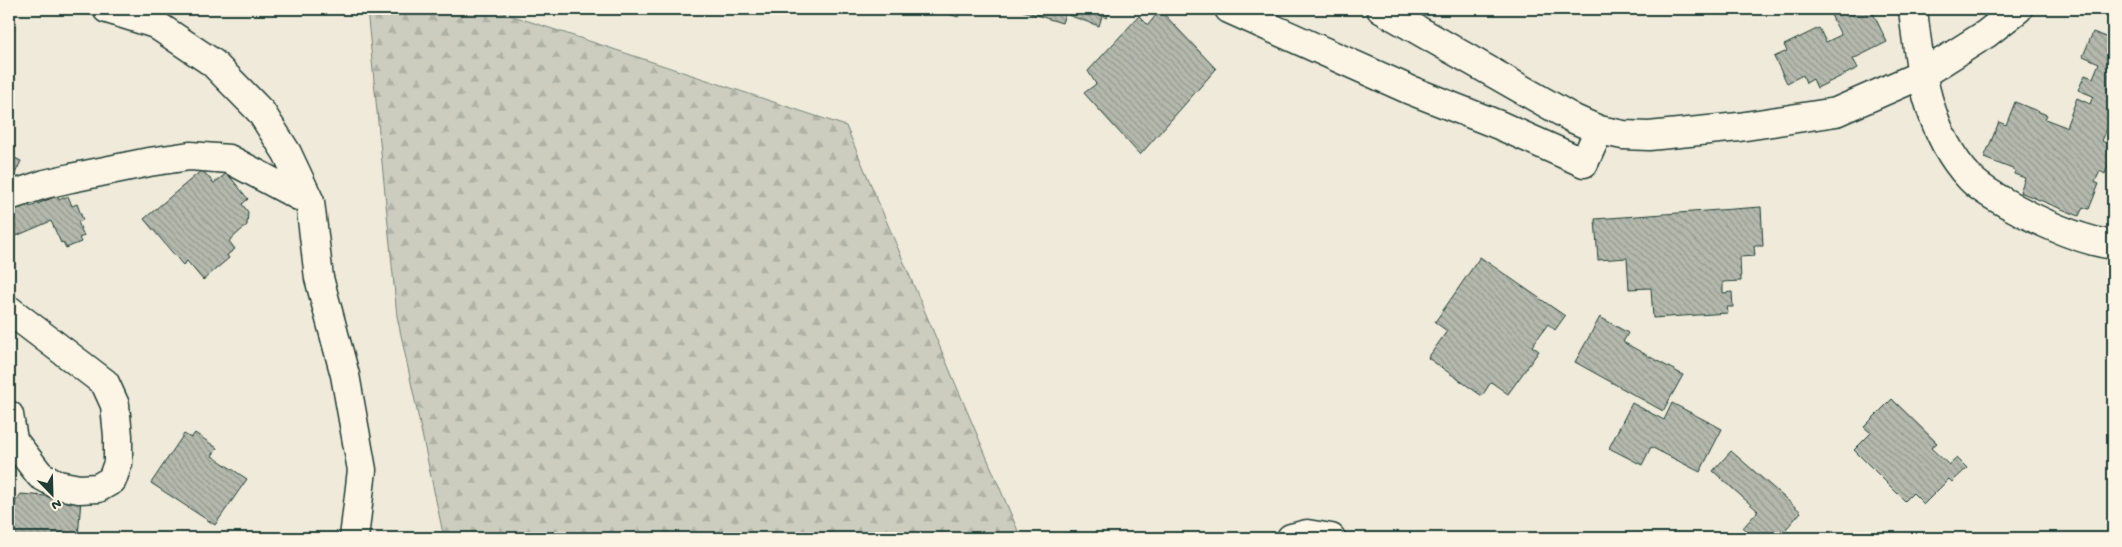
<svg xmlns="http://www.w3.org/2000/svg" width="2122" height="547" font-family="'Gochi Hand',sans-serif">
<defs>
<pattern id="forest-firs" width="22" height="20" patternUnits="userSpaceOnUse" patternTransform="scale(1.25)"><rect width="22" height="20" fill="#cccdbf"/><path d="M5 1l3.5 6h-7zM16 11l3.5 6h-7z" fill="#afb1a5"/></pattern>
<pattern id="building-back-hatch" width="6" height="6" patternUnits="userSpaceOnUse" patternTransform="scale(1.25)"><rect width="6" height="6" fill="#b5b9ad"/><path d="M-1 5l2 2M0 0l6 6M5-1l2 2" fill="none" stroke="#93988e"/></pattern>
</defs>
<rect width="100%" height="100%" fill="#efeada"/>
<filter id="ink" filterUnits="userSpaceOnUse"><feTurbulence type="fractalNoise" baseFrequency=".02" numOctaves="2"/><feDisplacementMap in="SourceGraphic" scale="10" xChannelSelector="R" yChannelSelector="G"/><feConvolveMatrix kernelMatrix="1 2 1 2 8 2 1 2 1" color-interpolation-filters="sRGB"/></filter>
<g filter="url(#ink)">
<path fill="url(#forest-firs)" stroke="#76857a" d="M 367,9 L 492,9 L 846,126 L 1021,538 L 444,538 L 397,316 Z"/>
<path fill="url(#building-back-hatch)" stroke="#1f3d34" d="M 933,9 L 963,9 L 958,17 Z
M 1017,9 L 1110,9 L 1107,18 L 1102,16 L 1099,26 L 1065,14 L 1062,23 Z
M 1834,9 L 1871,9 L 1887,42 L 1853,59 L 1858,68 L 1817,88 L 1813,79 L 1806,83 L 1803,75 L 1787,83 L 1774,57 L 1787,51 L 1784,45 L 1819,28 L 1826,42 L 1841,35 L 1829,11 Z
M 1977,9 L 1995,9 L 1985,17 Z
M 1160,10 L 1216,69 L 1140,155 L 1084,93 L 1096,84 L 1088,71 L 1139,16 L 1148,25 Z
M 2093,32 L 2113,40 L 2113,122 L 2110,121 L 2102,141 L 2113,146 L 2113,153 L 2105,174 L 2100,171 L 2095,182 L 2099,184 L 2089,209 L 2083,207 L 2079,216 L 2020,192 L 2025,178 L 2014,174 L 2015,170 L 1984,158 L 1999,122 L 2006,125 L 2015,102 L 2047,115 L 2045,119 L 2066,127 L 2077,98 L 2090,104 L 2093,96 L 2078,90 L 2085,75 L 2093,78 L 2099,63 L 2083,56 Z
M 9,155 L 21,161 L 11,182 L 9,181 Z
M 202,170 L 214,183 L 227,173 L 248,199 L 242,204 L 248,212 L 247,225 L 229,241 L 235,249 L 227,255 L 229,258 L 203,280 L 187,261 L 183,265 L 144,219 Z
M 57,196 L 59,200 L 68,196 L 72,206 L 77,204 L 83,220 L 78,222 L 84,236 L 79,238 L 81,242 L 66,248 L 63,242 L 61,243 L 51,221 L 9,239 L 9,211 L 28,202 L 30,207 Z
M 1761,207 L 1763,246 L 1754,246 L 1755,256 L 1740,257 L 1741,281 L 1723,282 L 1723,293 L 1732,292 L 1733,307 L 1727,307 L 1728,313 L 1653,318 L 1651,288 L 1629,289 L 1627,258 L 1598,260 L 1595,219 Z
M 1480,257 L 1565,316 L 1555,330 L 1548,324 L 1532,346 L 1539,351 L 1508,394 L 1491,382 L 1482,396 L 1428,358 L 1447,331 L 1435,322 Z
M 1600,317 L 1628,333 L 1623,342 L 1683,375 L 1663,411 L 1575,362 Z
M 1892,399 L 1937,443 L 1931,448 L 1949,465 L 1957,458 L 1967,468 L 1952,482 L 1949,479 L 1924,504 L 1913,493 L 1905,501 L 1854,450 L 1871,433 L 1864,427 Z
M 1632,403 L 1664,420 L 1672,403 L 1722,429 L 1700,472 L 1651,447 L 1642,465 L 1609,448 Z
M 195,433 L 217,448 L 212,456 L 247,479 L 215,525 L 151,483 L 184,434 L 191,438 Z
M 1731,451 L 1801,512 L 1778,538 L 1755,538 L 1743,528 L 1758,511 L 1713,471 Z
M 21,494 L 81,499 L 78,538 L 13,538 L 9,510 Z"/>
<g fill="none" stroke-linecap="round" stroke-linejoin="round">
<defs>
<path id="minor" d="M 107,9 L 155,24 L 213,63 L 261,112 L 287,153 L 310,202 L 319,278 L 345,375 L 362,470 L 354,538
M 1229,9 L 1410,90 L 1499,125 L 1584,163 L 1599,130
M 1381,9 L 1574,119 L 1599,130 L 1623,135 L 1649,136 L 1739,127 L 1836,112 L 1923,74 L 1986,34 L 2018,9
M 1913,9 C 1919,67 1928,134 1970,178 C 1983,192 2008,204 2024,213 C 2053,228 2081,240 2113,245
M 9,196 L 45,184 L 71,178 L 149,162 L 190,156 L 229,159 L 310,202
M 9,310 L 105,383 L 115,405 L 118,436 L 118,463 L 112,480 L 98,488 L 79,489 L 58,485 L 40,475 L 13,440 L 9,415
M 1291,538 L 1307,534 L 1331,538"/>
</defs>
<use href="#minor" stroke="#1f3d34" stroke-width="31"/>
<use href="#minor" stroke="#fcf5e5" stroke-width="28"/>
</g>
</g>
<rect width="2122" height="547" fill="none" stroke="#fcf5e5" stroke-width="30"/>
<rect x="15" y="15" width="2092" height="517" fill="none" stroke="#1f3d34" stroke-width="2" filter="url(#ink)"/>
<g transform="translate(52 494) rotate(157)" stroke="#fcf5e5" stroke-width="4" paint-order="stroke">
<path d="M0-4L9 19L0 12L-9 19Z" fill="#1f3d34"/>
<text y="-8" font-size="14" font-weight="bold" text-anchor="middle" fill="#1f3d34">N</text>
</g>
</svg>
